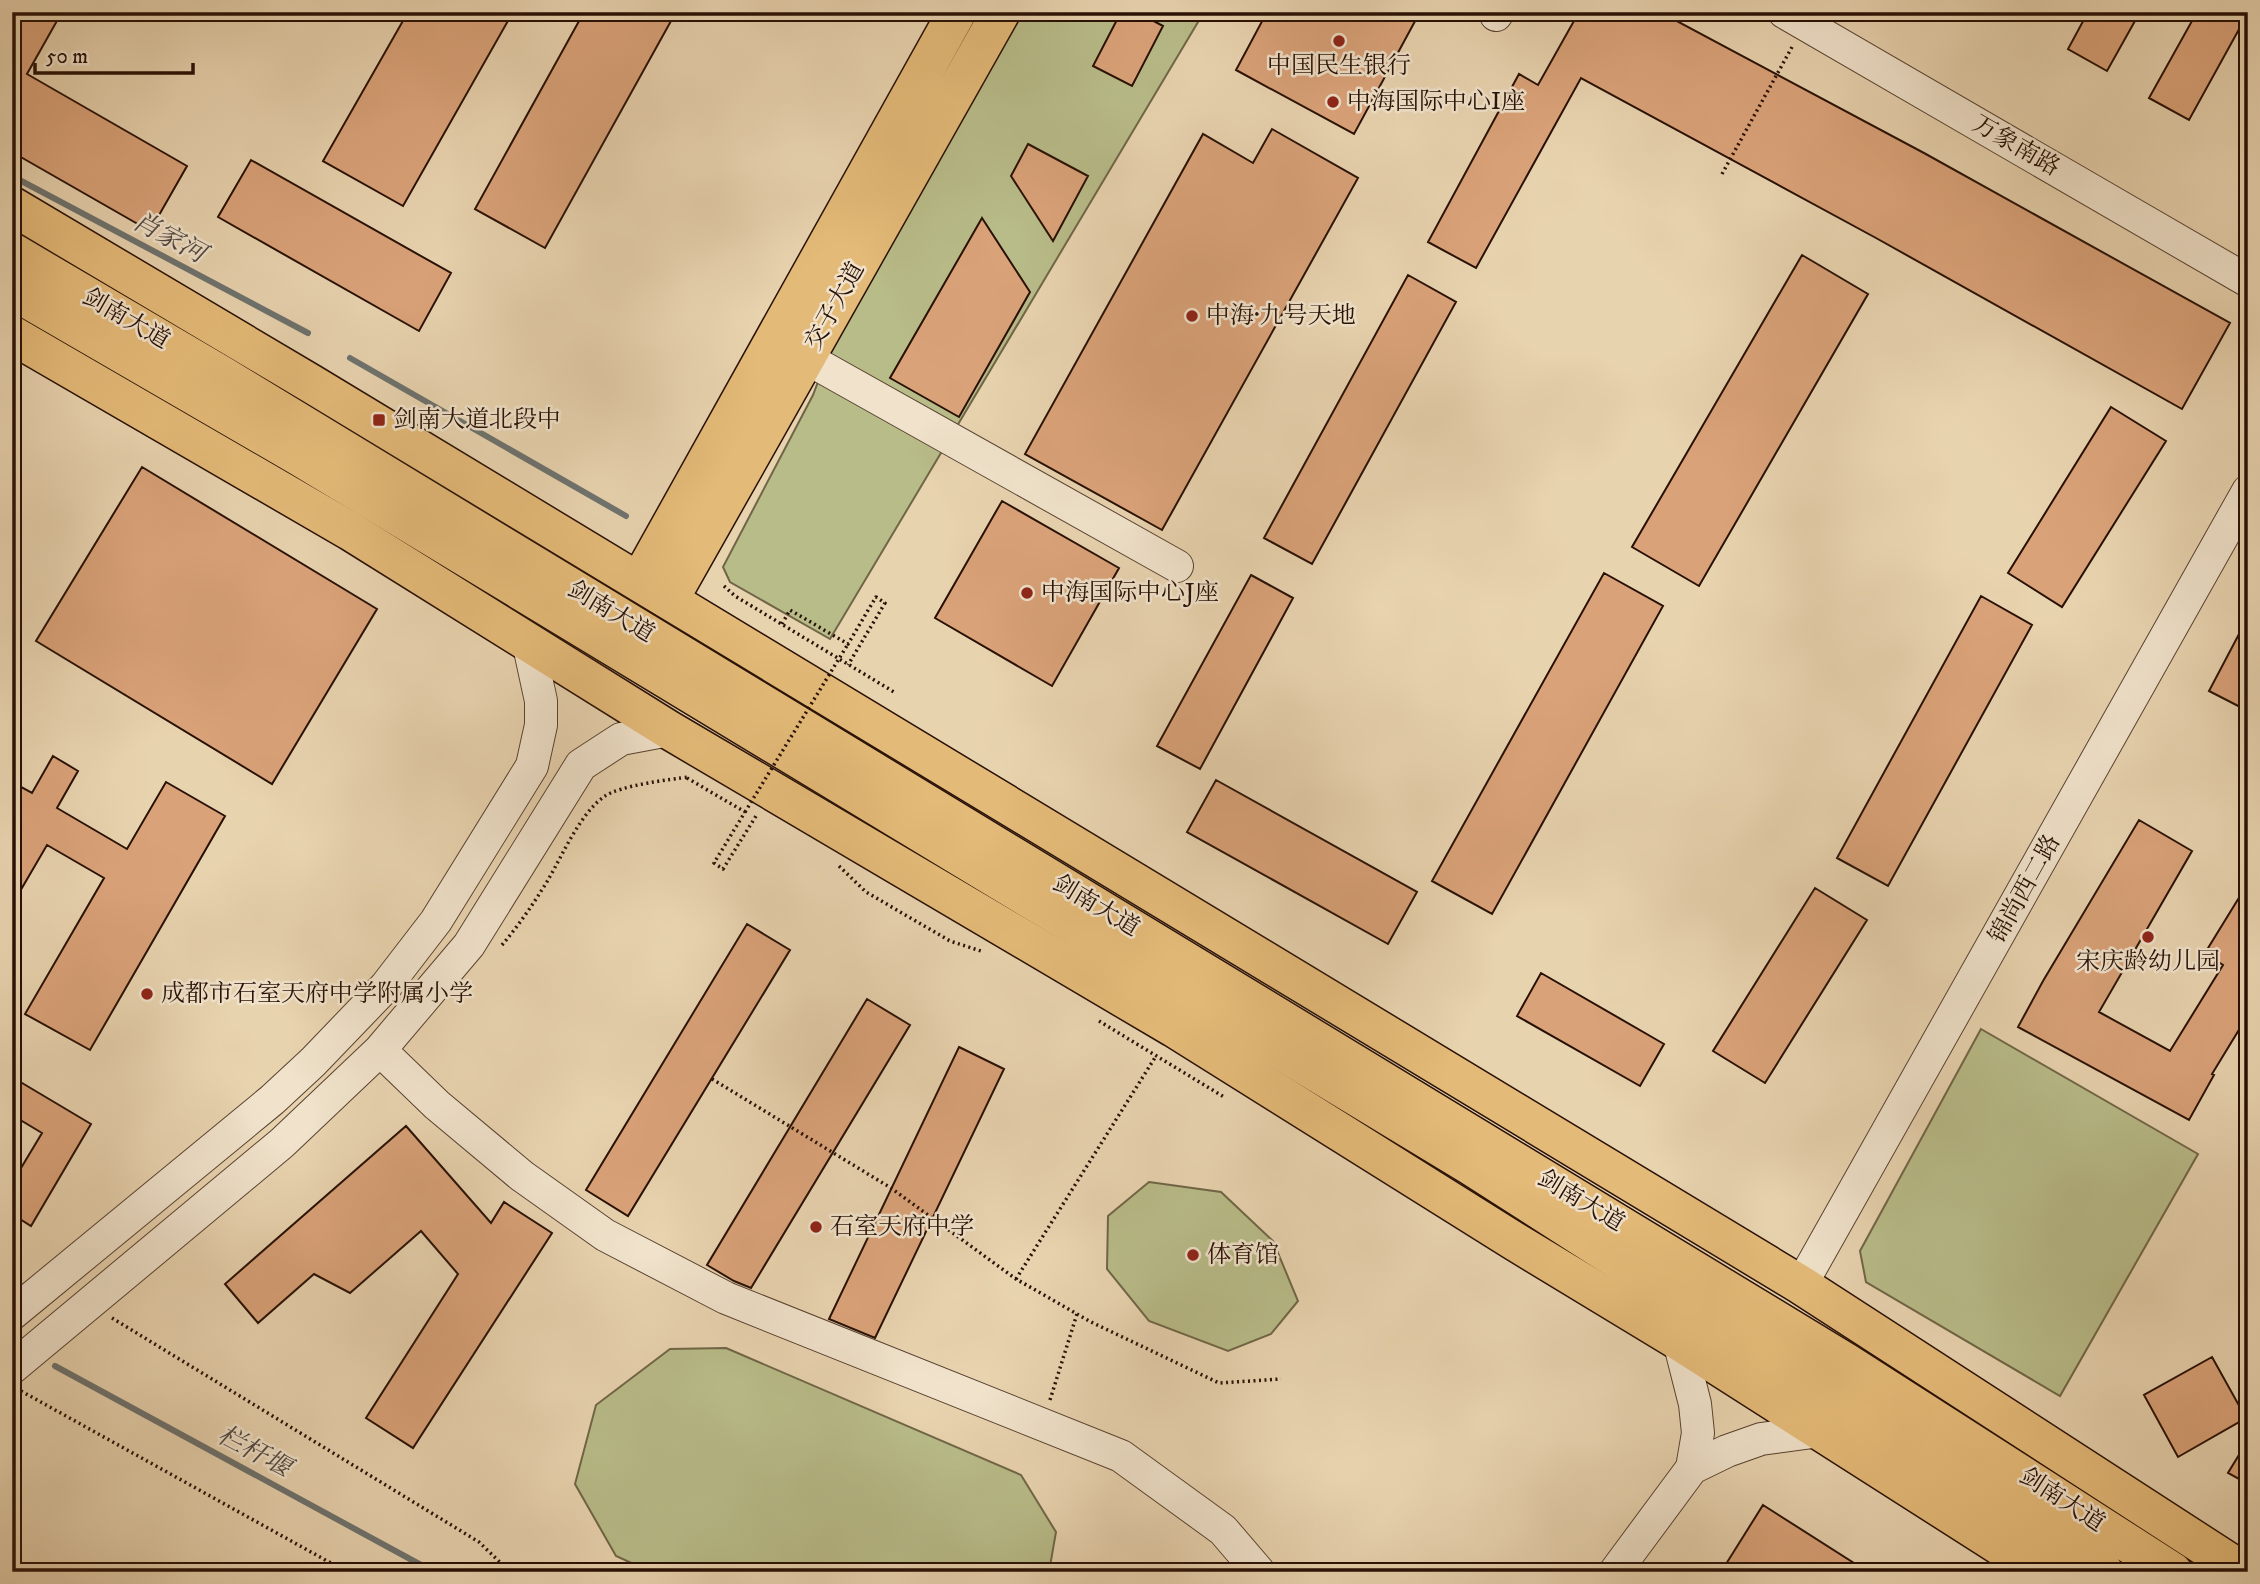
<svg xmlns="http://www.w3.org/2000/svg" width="2260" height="1584" font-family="'IM FELL DW Pica','Noto Serif SC',serif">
<rect width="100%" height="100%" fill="#e8d3af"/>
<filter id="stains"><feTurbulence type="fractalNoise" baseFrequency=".00286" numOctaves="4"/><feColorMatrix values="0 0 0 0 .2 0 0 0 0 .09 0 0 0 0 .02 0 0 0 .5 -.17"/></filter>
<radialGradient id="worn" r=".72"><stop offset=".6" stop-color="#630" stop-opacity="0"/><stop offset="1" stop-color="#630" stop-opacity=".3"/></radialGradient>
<path fill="#b8bc89" stroke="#706647" stroke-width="2" d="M 1020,12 L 1204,12 L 830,639 L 730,582 L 723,567 L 813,395 L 833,342 Z
M 1981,1029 L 2198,1154 L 2060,1396 L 1866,1282 L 1860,1251 Z
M 1149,1182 L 1221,1192 L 1273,1241 L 1298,1301 L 1271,1334 L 1228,1351 L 1149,1321 L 1107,1269 L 1108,1216 Z
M 726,1348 L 1021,1475 L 1056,1532 L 1049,1572 L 651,1572 L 616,1556 L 575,1484 L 596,1405 L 670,1349 Z"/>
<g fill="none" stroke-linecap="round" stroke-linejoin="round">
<path stroke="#6e736f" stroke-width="6" d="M 12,176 L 308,333
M 350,358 L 626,516
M 55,1366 L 434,1572"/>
</g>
<path fill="#daa279" stroke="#281005" stroke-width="2" d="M 12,12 L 62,12 L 27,74 L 187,166 L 150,231 L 12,152 Z
M 408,12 L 513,12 L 403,206 L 323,161 Z
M 584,12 L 676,12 L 545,248 L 475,209 Z
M 1121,12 L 1137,12 L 1163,26 L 1132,86 L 1093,66 Z
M 1267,12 L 1420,12 L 1354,134 L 1236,70 Z
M 1579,12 L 1660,12 L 1924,153 L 2230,323 L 2182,409 L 1876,238 L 1581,78 L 1476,268 L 1428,242 L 1519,74 L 1538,85 Z
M 2088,12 L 2140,12 L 2107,71 L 2068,49 Z
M 2197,12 L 2248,13 L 2189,120 L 2149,98 Z
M 1272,129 L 1358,178 L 1162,530 L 1025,454 L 1203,134 L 1253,163 Z
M 1028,144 L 1088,176 L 1053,241 L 1011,176 Z
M 251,160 L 451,273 L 419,331 L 218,217 Z
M 982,218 L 1030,292 L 959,417 L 890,378 Z
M 1802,255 L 1868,294 L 1699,586 L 1632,547 Z
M 1408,275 L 1456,302 L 1312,564 L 1264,538 Z
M 2111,407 L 2166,441 L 2062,607 L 2008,573 Z
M 142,467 L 377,609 L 272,784 L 36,641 Z
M 1002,501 L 1119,568 L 1052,686 L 935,618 Z
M 1604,573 L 1663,606 L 1492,914 L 1432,881 Z
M 1251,575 L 1293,598 L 1200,769 L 1157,746 Z
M 1981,596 L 2032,625 L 1888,886 L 1837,858 Z
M 2248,617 L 2248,711 L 2209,691 Z
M 53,756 L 78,771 L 57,808 L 127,849 L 166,782 L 225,816 L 90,1050 L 25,1014 L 104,878 L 47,845 L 12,905 L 12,782 L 32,793 Z
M 1216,780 L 1417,892 L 1388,944 L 1187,832 Z
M 2139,820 L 2192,851 L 2099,1012 L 2170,1051 L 2223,965 L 2205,953 L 2248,883 L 2248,1015 L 2212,1074 L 2214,1075 L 2189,1120 L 2018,1027 L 2043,981 Z
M 1815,888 L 1867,920 L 1765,1083 L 1713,1051 Z
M 747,924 L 790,950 L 628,1216 L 586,1190 Z
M 1541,973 L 1664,1044 L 1640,1086 L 1517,1016 Z
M 867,999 L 910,1025 L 751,1288 L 734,1281 L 707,1265 Z
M 959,1047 L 1004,1069 L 875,1338 L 829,1319 Z
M 12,1077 L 91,1124 L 31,1226 L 12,1214 L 12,1183 L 42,1133 L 12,1115 Z
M 406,1126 L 491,1223 L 504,1202 L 552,1233 L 413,1448 L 366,1418 L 458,1274 L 421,1231 L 350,1293 L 314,1274 L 258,1323 L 225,1284 Z
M 2212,1357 L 2246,1418 L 2178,1457 L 2144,1395 Z
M 2248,1440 L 2248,1484 L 2228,1473 Z
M 1763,1505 L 1868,1572 L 1721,1572 Z"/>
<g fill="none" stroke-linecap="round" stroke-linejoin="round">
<defs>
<path id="minor" d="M 1784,12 L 2248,281
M 1496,15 L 1498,12
M 806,358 L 1177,566
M 380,1050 L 437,1105 L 522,1176 L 605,1235 L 726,1298 L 1121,1456 L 1223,1530 L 1259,1572
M 1801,1285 L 2248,491
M 12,1314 L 272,1100 L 313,1062 L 386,986 L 436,921 L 532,766 L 541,725 L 541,701 L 528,641
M 12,1368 L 282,1143 L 380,1050 L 469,945 L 581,765 L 621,739 L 669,730
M 1692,1468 L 1727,1451 L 1761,1439 L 1820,1431
M 1615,1572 L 1692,1468 L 1698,1433 L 1695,1404 L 1679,1341"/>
<path id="major" d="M 12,206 L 310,383 L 1801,1285 L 2244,1572
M 12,335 L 350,531 L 669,730 L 1174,1028 L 1514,1241 L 1679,1341 L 2041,1572
M 639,582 L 957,12
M 669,600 L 1001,12"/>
<path id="highway" d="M 12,252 L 223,376 L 1847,1363 L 2173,1572
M 12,290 L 300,457 L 1471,1166 L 2104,1572"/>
</defs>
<use href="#minor" stroke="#584130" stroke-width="34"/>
<use href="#major" stroke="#281005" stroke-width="41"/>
<use href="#highway" stroke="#281005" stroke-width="41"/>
<path stroke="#281005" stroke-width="3.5" stroke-dasharray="2 3.5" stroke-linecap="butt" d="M 1722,174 L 1792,47
M 724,586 L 735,596 L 894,692
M 782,624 L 790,610 L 848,644 L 876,597 L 885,603 L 848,665
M 687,778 L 745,812 L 714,863 L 723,869 L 756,816
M 839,866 L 866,892 L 950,941 L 984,952
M 502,945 C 519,925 534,903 548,880 C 563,854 581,812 605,796 C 619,786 671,779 689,777
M 1099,1021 L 1224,1097
M 712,1079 L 891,1188 L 1016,1279 L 1091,1322 L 1219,1383 L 1281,1379
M 1016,1279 L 1156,1056
M 112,1318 L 479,1542 L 510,1572
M 21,1391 L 347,1572
M 1050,1400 L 1077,1314"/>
<use href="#minor" stroke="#f0e2cb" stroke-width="32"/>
<use href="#major" stroke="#e4ba78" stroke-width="38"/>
<use href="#highway" stroke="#e4ba78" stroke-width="38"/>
<path stroke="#281005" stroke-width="3.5" stroke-dasharray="2 3.5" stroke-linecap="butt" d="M 745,812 L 848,644"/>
</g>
<g fill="#8f2418" stroke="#f0e2cb" stroke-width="2.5">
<circle cx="1339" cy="41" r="7"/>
<circle cx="1333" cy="102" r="7"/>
<circle cx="1192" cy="316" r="7"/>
<rect x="372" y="413" width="14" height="14" rx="3.5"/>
<circle cx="1027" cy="593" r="7"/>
<circle cx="2148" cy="937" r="7"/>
<circle cx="147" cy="994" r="7"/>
<circle cx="816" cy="1227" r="7"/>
<circle cx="1193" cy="1255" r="7"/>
</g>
<g text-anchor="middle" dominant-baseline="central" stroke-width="5" stroke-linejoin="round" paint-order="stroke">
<g font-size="24" fill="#281005" stroke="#f0e2cb" text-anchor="start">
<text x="1339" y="66" text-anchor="middle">中国民生银行</text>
<text x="1347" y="102">中海国际中心I座</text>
<text x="1206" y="316">中海·九号天地</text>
<text x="393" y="420">剑南大道北段中</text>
<text x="1041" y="593">中海国际中心J座</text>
<text x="2148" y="962" text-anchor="middle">宋庆龄幼儿园</text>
<text x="161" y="994">成都市石室天府中学附属小学</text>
<text x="830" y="1227">石室天府中学</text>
<text x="1207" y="1255">体育馆</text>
</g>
<g font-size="24" fill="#281005" stroke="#f0e2cb">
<text transform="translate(2016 146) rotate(30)">万象南路</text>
<text transform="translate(835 306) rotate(-61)">交子大道</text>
<text transform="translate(126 319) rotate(30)">剑南大道</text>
<text transform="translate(611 612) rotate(31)">剑南大道</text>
<text transform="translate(2025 889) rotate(-61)">锦尚西二路</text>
<text transform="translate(1096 906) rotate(31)">剑南大道</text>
<text transform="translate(1581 1201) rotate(31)">剑南大道</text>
<text transform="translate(2062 1500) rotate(33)">剑南大道</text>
</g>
<g font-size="26" font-style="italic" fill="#514a43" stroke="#f0e2cb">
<text transform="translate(169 238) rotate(28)">肖家河</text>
<text transform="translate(254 1452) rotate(28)">栏杆堰</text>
</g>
</g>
<rect width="2260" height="1584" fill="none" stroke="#e8d3af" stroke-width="42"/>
<rect x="14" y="14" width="2232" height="1556" fill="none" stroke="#281005" stroke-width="3.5"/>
<rect x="21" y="21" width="2218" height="1542" fill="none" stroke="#281005" stroke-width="2"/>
<path d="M35 63v10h158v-10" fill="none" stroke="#281005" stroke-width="3.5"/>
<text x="46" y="63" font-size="21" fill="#281005" stroke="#f0e2cb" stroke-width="5" paint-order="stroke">50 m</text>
<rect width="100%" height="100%" filter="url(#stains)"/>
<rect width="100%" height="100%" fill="url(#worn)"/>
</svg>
